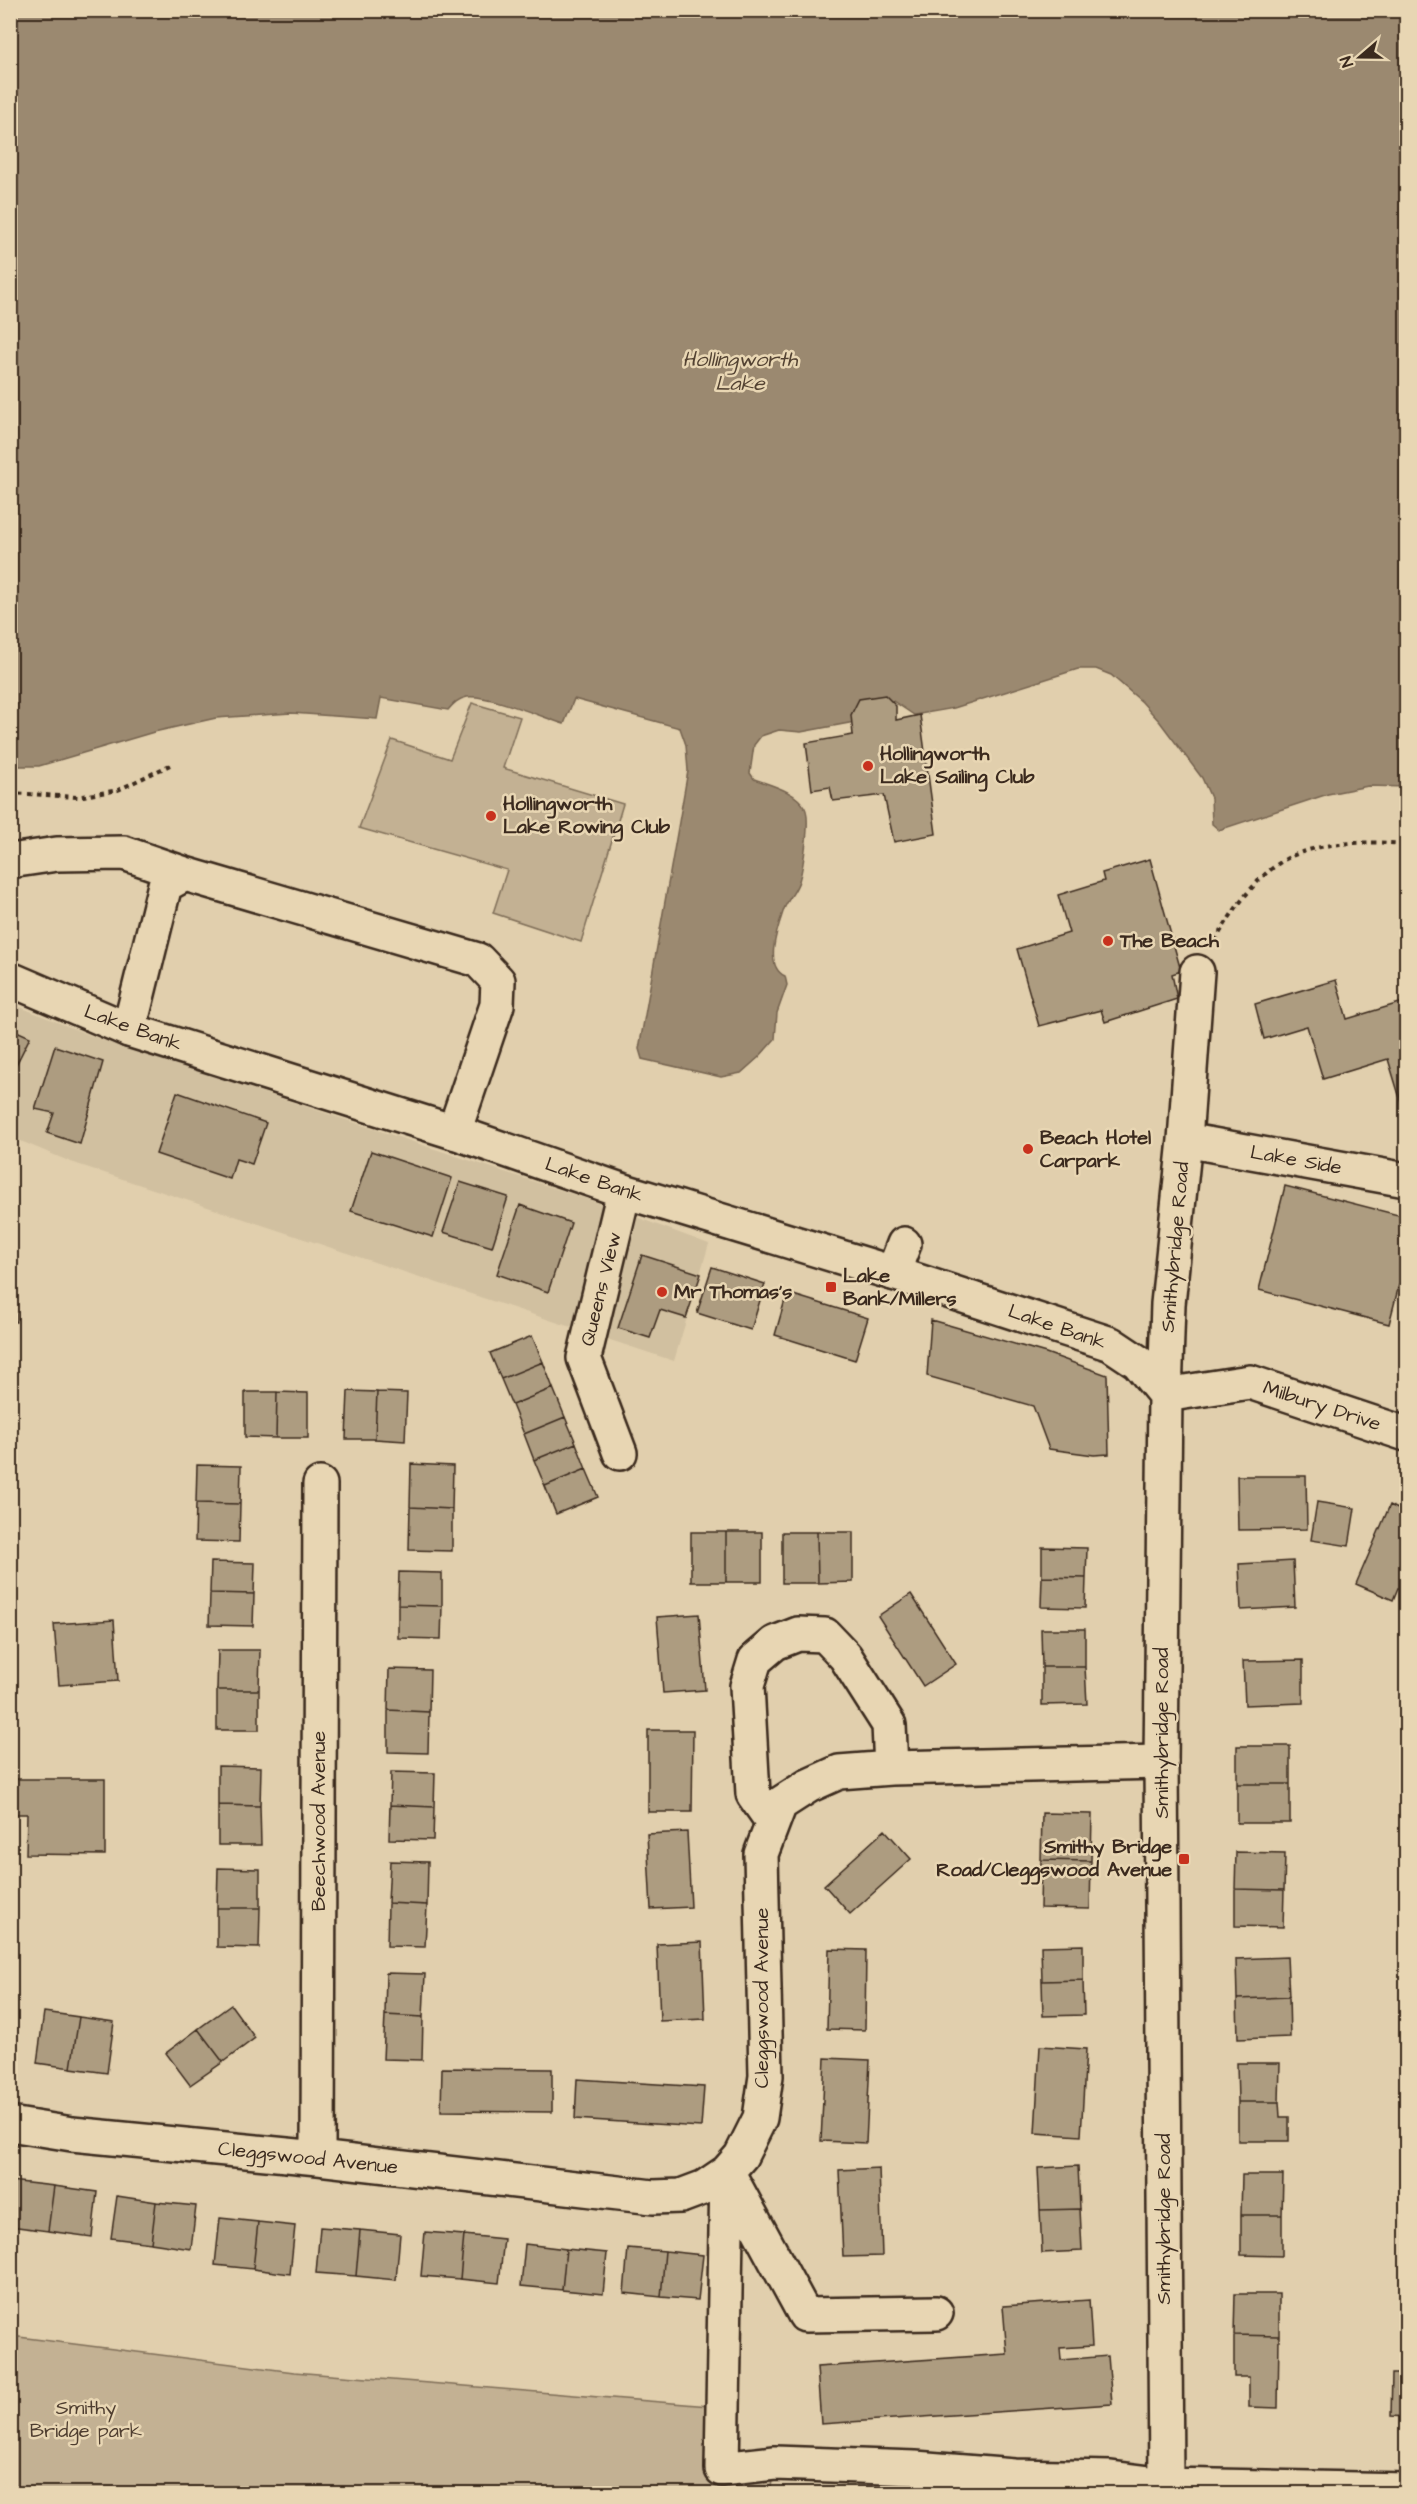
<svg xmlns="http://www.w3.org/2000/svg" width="1417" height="2504" font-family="'Architects Daughter',sans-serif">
<rect width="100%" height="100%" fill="#e1cfad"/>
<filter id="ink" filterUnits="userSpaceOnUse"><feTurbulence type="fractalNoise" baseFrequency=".0167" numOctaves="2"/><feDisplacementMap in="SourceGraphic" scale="12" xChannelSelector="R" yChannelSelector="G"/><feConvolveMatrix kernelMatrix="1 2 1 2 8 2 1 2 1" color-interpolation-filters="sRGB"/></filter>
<g filter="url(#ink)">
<path fill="#d1c0a0" d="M 10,1003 L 97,1038 L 590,1200 L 709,1244 L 674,1361 L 71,1162 L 11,1137 Z"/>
<path fill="#c3b193" stroke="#7f6e58" stroke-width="1.5" d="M 472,703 L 520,717 L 503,768 L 623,804 L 581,942 L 493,913 L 507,870 L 359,828 L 392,740 L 450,759 Z
M 11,2336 L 294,2372 L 709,2406 L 713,2467 L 773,2474 L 770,2494 L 11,2494 Z"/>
<path fill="#9b8970" stroke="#75634f" stroke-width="1.5" d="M 10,11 L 1406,11 L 1406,787 L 1368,786 L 1328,794 L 1219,830 L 1212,824 L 1211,798 L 1202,778 L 1160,722 L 1142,702 L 1111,675 L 1096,669 L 1078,669 L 954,708 L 914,715 L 893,701 L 881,702 L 860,721 L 801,732 L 779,730 L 761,736 L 754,745 L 750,773 L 754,779 C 770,785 796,791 805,808 C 811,819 803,868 799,881 C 796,891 788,899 784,909 C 778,927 763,966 785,976 L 787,985 L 777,1013 L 775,1039 L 759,1057 L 741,1073 L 721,1077 L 642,1059 L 639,1049 L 688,771 L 686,745 L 680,728 L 574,699 L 564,724 C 542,717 487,694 467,697 C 458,699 454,703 448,710 L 381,698 L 377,719 L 291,713 L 216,718 L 154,732 L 39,766 L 11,766 Z"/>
<path fill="#ad9c80" stroke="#3b2a1e" stroke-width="1.5" d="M 885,695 L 896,706 L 896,720 L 920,715 L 936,834 L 894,842 L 884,795 L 833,801 L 830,787 L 812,790 L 806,743 L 853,735 L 851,715 L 859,699 Z
M 1150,859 L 1181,971 L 1172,974 L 1177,999 L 1105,1022 L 1101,1010 L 1039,1026 L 1017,949 L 1069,933 L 1058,895 L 1104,881 L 1102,873 Z
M 1336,980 L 1347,1019 L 1406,1001 L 1406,1103 L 1402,1105 L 1388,1059 L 1323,1079 L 1307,1026 L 1264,1039 L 1255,1004 Z
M 10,1028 L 30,1037 L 10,1077 Z
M 55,1046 L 103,1062 L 80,1144 L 47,1133 L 54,1113 L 35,1109 Z
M 177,1092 L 266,1123 L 252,1164 L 236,1159 L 230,1179 L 156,1154 Z
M 371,1151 L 452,1178 L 433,1237 L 351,1211 Z
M 460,1182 L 508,1197 L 492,1247 L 443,1232 Z
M 1285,1186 L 1406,1217 L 1406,1258 L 1389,1324 L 1259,1290 Z
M 520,1205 L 571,1223 L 548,1292 L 497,1274 Z
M 642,1255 L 701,1274 L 686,1318 L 660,1310 L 650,1338 L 618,1328 Z
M 712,1267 L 765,1284 L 751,1330 L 697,1313 Z
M 787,1293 L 868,1318 L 855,1360 L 775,1335 Z
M 10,1296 L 16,1296 L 16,1322 L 10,1322 Z
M 931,1320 L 1046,1353 L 1107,1375 L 1109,1454 L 1094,1455 L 1049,1449 L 1033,1406 L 927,1376 Z
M 532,1336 L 543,1362 L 501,1379 L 490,1353 Z
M 10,1352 L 13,1352 L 12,1376 L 10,1376 Z
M 543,1362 L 553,1388 L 512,1405 L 501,1379 Z
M 553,1388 L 565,1417 L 524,1434 L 512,1405 Z
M 348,1391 L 377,1392 L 375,1439 L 346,1439 Z
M 245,1392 L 277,1392 L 276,1438 L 245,1437 Z
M 277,1392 L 308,1393 L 308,1438 L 276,1438 Z
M 377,1392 L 407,1393 L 405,1441 L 375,1439 Z
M 565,1417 L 576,1443 L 534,1460 L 524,1434 Z
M 576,1443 L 586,1469 L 545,1486 L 534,1460 Z
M 411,1464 L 453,1466 L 452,1509 L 410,1507 Z
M 197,1465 L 241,1466 L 240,1504 L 196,1503 Z
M 586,1469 L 598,1497 L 556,1514 L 545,1486 Z
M 1237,1476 L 1306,1476 L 1307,1529 L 1238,1530 Z
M 1317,1502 L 1355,1508 L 1349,1546 L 1311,1540 Z
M 196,1503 L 240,1504 L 239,1542 L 195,1541 Z
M 1390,1505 L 1406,1513 L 1406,1591 L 1398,1588 L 1393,1600 L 1356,1584 Z
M 410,1507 L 452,1509 L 452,1551 L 409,1550 Z
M 691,1532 L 726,1532 L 726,1582 L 691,1582 Z
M 726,1532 L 762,1532 L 762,1582 L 726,1582 Z
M 782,1532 L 817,1532 L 818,1583 L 782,1583 Z
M 817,1532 L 853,1532 L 853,1582 L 818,1583 Z
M 1042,1547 L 1087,1548 L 1086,1578 L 1042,1577 Z
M 1293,1561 L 1295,1607 L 1241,1610 L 1239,1564 Z
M 211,1562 L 255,1563 L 254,1594 L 210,1593 Z
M 399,1572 L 442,1573 L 442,1606 L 398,1605 Z
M 1042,1577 L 1086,1578 L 1085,1608 L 1041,1607 Z
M 210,1593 L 254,1594 L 253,1626 L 209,1625 Z
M 911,1594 L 956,1664 L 923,1686 L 878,1616 Z
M 398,1605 L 442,1606 L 441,1639 L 398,1638 Z
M 699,1614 L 705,1690 L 663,1693 L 657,1617 Z
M 114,1620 L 118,1681 L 59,1685 L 54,1624 Z
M 1041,1629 L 1085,1629 L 1085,1667 L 1042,1667 Z
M 218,1650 L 260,1650 L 259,1690 L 217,1690 Z
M 1303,1660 L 1303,1703 L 1245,1705 L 1243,1661 Z
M 1042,1667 L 1085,1667 L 1087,1704 L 1042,1705 Z
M 389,1669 L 430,1670 L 429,1712 L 388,1710 Z
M 217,1690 L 259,1690 L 259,1730 L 217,1730 Z
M 388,1710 L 429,1712 L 428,1753 L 388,1752 Z
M 648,1730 L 693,1730 L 692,1812 L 648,1812 Z
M 1237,1746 L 1290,1746 L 1290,1784 L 1237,1784 Z
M 218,1766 L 261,1767 L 260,1806 L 218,1805 Z
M 391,1772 L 435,1773 L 434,1807 L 390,1805 Z
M 10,1779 L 105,1779 L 105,1855 L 26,1854 L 27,1814 L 10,1814 Z
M 1237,1784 L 1290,1784 L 1290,1823 L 1237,1823 Z
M 218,1805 L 260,1806 L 261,1845 L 218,1845 Z
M 390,1805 L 434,1807 L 433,1840 L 389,1839 Z
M 1042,1813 L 1092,1814 L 1091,1861 L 1041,1860 Z
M 885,1830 L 911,1859 L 850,1914 L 824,1885 Z
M 687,1832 L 691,1907 L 651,1909 L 647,1834 Z
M 1236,1852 L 1285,1853 L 1284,1890 L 1235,1889 Z
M 1041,1860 L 1091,1861 L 1090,1909 L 1040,1908 Z
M 390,1861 L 428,1862 L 427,1905 L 388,1903 Z
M 218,1868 L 260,1869 L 260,1908 L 217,1908 Z
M 1235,1889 L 1284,1890 L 1283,1927 L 1235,1926 Z
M 388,1903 L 427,1905 L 425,1947 L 387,1946 Z
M 217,1908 L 260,1908 L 259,1948 L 217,1947 Z
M 702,1942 L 705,2019 L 660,2021 L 657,1944 Z
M 1083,1945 L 1083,1980 L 1042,1981 L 1041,1946 Z
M 829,1949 L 866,1950 L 865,2030 L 827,2029 Z
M 1287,1957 L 1289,1997 L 1237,1999 L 1236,1959 Z
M 386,1973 L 425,1974 L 423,2017 L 385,2015 Z
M 1083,1980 L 1084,2015 L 1043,2016 L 1042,1981 Z
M 1289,1997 L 1290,2037 L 1238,2039 L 1237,1999 Z
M 231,2005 L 255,2038 L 223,2062 L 198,2029 Z
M 44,2012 L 79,2017 L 71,2068 L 37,2063 Z
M 385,2015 L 423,2017 L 422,2060 L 383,2059 Z
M 79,2017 L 114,2022 L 107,2073 L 71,2068 Z
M 198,2029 L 223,2062 L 190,2085 L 166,2053 Z
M 1040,2046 L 1086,2049 L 1081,2136 L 1035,2133 Z
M 825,2058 L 870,2060 L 866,2143 L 821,2141 Z
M 1237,2063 L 1280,2063 L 1279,2102 L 1238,2102 Z
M 442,2068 L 552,2069 L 552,2112 L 441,2111 Z
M 577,2079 L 704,2087 L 701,2127 L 575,2119 Z
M 1238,2102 L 1279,2102 L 1280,2117 L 1289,2117 L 1289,2141 L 1238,2141 Z
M 1078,2166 L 1080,2209 L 1040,2210 L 1038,2168 Z
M 879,2168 L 882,2256 L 843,2257 L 839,2170 Z
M 1242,2175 L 1283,2175 L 1282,2215 L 1241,2215 Z
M 10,2181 L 54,2186 L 48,2231 L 10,2226 Z
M 54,2186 L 97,2192 L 92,2237 L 48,2231 Z
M 117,2196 L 156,2202 L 151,2243 L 111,2238 Z
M 156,2202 L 196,2206 L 191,2249 L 151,2243 Z
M 1080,2209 L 1082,2251 L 1042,2253 L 1040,2210 Z
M 1241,2215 L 1282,2215 L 1282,2256 L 1241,2255 Z
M 220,2218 L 258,2222 L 253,2269 L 215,2265 Z
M 258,2222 L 295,2226 L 290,2274 L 253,2269 Z
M 320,2227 L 360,2230 L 356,2276 L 316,2273 Z
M 360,2230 L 400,2234 L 396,2280 L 356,2276 Z
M 425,2232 L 464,2235 L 460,2279 L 421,2276 Z
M 464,2235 L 504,2239 L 499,2283 L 460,2279 Z
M 525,2244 L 566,2249 L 562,2290 L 521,2286 Z
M 628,2248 L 665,2251 L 661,2297 L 624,2293 Z
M 566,2249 L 607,2253 L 603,2294 L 562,2290 Z
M 665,2251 L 703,2255 L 698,2300 L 661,2297 Z
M 1235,2294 L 1279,2294 L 1279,2336 L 1234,2335 Z
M 1089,2300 L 1092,2346 L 1060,2348 L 1061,2360 L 1108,2356 L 1112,2404 L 821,2424 L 817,2367 L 1007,2354 L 1003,2306 Z
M 1234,2335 L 1279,2336 L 1278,2408 L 1249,2407 L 1249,2377 L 1234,2377 Z
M 1392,2374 L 1406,2374 L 1406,2417 L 1391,2416 Z"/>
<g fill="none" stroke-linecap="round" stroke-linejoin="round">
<defs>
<path id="minor" d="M 10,861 L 57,854 L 124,853 L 185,874
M 1197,972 L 1185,1140 L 1168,1304 L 1165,1395 L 1250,1382 L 1406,1434
M 129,1030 L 165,885 L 185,874 L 478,960 L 498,981 L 497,1005 L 454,1132
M 1185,1140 L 1406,1180
M 893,1273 L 904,1244
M 620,1453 L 584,1358 L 624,1191
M 772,1821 L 753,1794 L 747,1686 L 755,1660 L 775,1643 L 798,1634 L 825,1635 L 845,1656 L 889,1725 L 891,1768
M 10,2124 L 72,2134 L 318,2158 L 653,2197 L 681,2196 L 705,2187 L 727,2172 L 741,2156 L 760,2118 L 766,2076 L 761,1854 L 780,1804 L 808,1786 L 839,1772 L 891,1768 L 1161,1762
M 318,2158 L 320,1484
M 727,2172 L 722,2469 L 775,2463 L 915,2468 L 1014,2476 L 1111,2478 L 1166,2485 L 1162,2494
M 728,2173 L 805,2315 L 936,2313"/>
<path id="major" d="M 10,979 L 129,1030 L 454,1132 L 624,1191 L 893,1273 L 1111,1344 L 1138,1362 L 1165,1395 L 1161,1762 L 1166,2485 L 1406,2490"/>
</defs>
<use href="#minor" stroke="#3b2a1e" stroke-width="38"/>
<use href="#major" stroke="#3b2a1e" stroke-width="38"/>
<path stroke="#3b2a1e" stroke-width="4" stroke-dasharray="4.5 4.5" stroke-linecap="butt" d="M 10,793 L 78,797 L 118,790 L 170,765
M 1215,941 C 1232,911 1260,870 1292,856 C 1326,841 1370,841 1406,844"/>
<use href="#minor" stroke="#e8d6b3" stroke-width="33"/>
<use href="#major" stroke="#e8d6b3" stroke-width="33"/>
</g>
</g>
<g fill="#c8321e" stroke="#e8d6b3" stroke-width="2">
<circle cx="868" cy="766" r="6"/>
<circle cx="491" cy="816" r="6"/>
<circle cx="1108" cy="941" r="6"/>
<circle cx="1028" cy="1149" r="6"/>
<rect x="825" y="1281" width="12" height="12" rx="3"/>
<circle cx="662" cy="1292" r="6"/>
<rect x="1178" y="1853" width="12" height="12" rx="3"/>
</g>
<g text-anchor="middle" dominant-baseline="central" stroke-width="5" stroke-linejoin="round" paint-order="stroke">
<g font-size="20" font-weight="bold" fill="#3b2a1e" stroke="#e8d6b3" text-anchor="start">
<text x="880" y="754">Hollingworth<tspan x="880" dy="23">Lake Sailing Club</tspan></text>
<text x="503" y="804">Hollingworth<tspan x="503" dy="23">Lake Rowing Club</tspan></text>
<text x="1120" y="941">The Beach</text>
<text x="1040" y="1138">Beach Hotel<tspan x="1040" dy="23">Carpark</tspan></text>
<text x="843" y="1276">Lake<tspan x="843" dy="23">Bank/Millers</tspan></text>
<text x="674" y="1292">Mr Thomas's</text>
<text x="1172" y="1847" text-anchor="end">Smithy Bridge<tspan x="1172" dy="23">Road/Cleggswood Avenue</tspan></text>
</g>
<g font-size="20" fill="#3b2a1e" stroke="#e8d6b3">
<text transform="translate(133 1028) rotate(20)">Lake Bank</text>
<text transform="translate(1296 1160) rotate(10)">Lake Side</text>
<text transform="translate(594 1180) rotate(19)">Lake Bank</text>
<text transform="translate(1175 1247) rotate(-85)">Smithybridge Road</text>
<text transform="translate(601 1289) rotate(-76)">Queens View</text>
<text transform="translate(1057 1327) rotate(19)">Lake Bank</text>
<text transform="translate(1322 1406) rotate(18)">Milbury Drive</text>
<text transform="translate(1162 1733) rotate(-90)">Smithybridge Road</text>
<text transform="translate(319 1821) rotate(-90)">Beechwood Avenue</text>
<text transform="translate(762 1998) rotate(-90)">Cleggswood Avenue</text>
<text transform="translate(308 2158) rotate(6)">Cleggswood Avenue</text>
<text transform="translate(1164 2219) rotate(-90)">Smithybridge Road</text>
</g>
<g font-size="20" fill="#4f3e30" stroke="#e8d6b3">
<text x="86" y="2408">Smithy<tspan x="86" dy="23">Bridge park</tspan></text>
</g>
<g font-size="21" font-style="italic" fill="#534232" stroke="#e8d6b3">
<text x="740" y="359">Hollingworth<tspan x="740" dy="24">Lake</tspan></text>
</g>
</g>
<rect width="1417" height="2504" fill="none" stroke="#e8d6b3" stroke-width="36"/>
<rect x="18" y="18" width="1381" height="2468" fill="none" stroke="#3b2a1e" stroke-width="2" filter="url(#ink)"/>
<g transform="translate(1360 57) rotate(250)" stroke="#e8d6b3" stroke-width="4.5" paint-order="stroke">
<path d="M0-4.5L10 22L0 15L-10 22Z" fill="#3b2a1e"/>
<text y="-9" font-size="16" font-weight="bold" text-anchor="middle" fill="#3b2a1e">N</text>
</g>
</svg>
